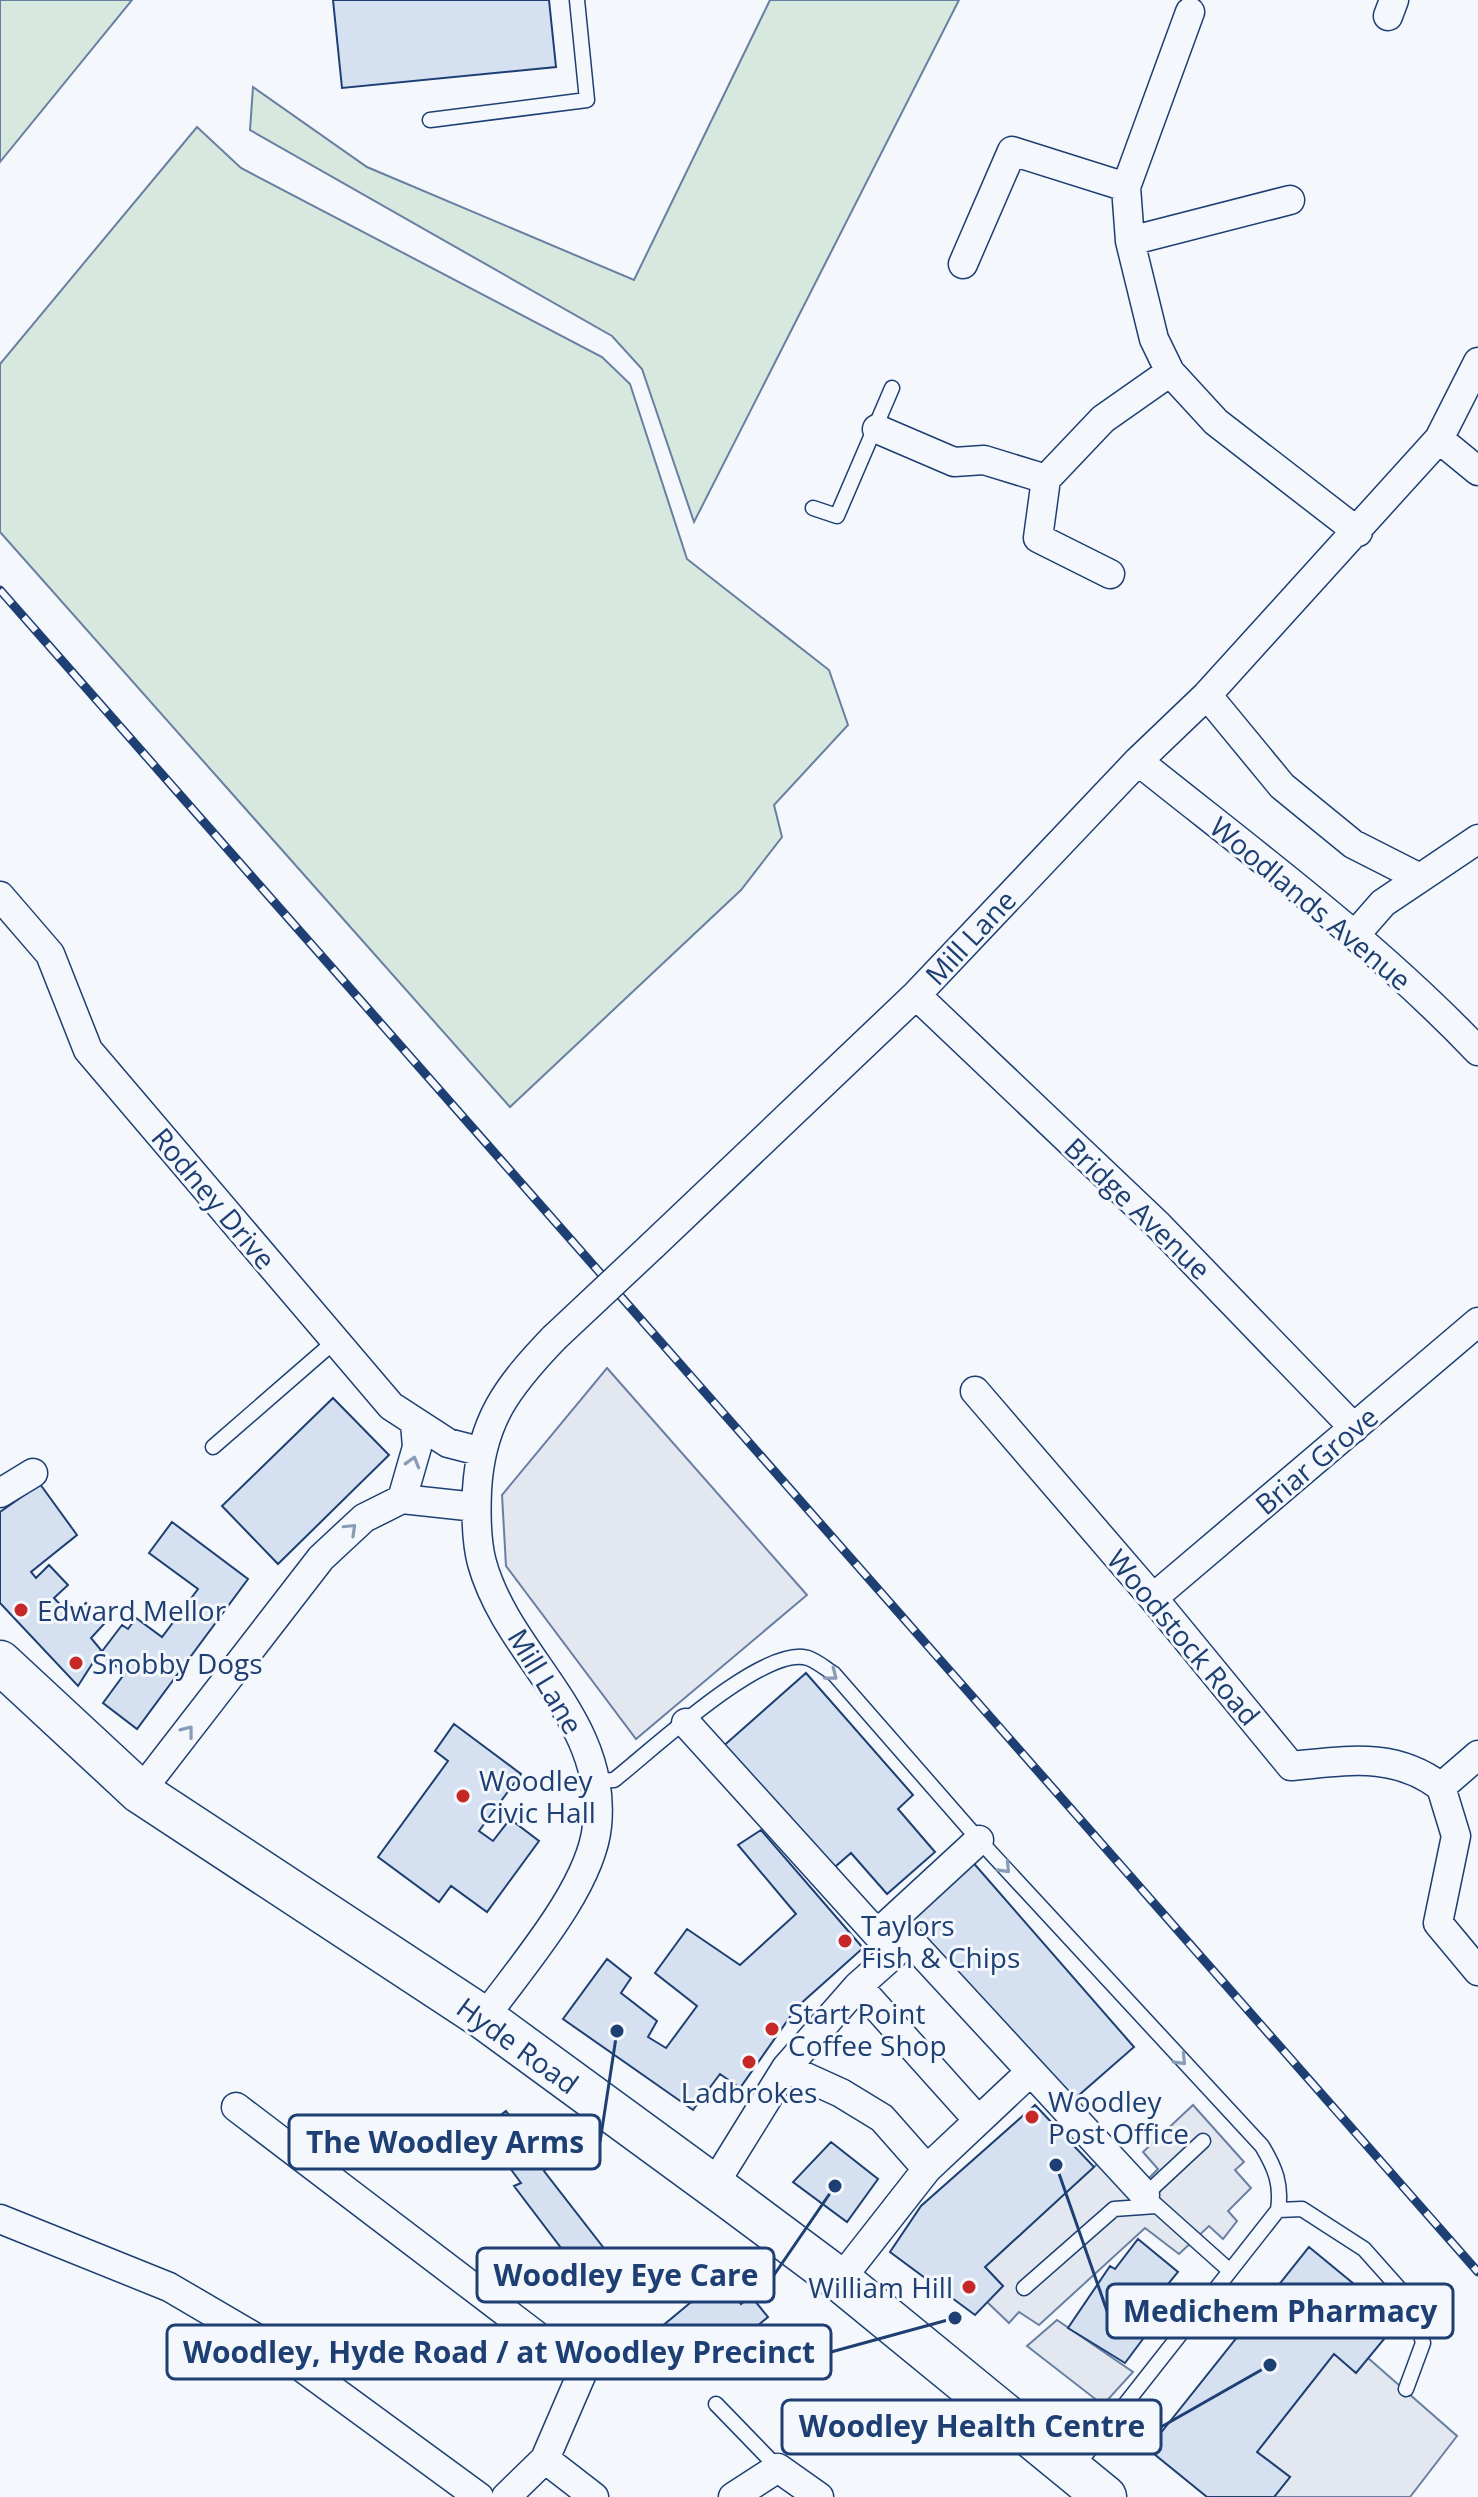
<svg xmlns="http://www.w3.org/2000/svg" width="1478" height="2497" font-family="'Open Sans',sans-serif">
<rect width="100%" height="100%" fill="#f4f7fb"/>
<path fill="#d7e8df" stroke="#687fa3" stroke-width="2" d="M 0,0 L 132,0 L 0,162 Z
M 770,0 L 959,0 L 694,522 L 642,369 L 612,336 L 250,130 L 253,87 L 367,167 L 634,280 Z
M 197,127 L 241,168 L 602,357 L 630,384 L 687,559 L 829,670 L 848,725 L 774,805 L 782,837 L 741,890 L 510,1107 L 0,532 L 0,364 Z"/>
<path fill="#e3e8f0" stroke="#687fa3" stroke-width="2" d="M 607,1368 L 807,1595 L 636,1739 L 506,1566 L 502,1495 Z
M 1193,2105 L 1244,2162 L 1235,2170 L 1251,2188 L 1228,2211 L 1237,2221 L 1223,2239 L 1209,2226 L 1179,2254 L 1145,2228 L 1039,2325 L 1019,2312 L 1009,2323 L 987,2302 L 1003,2286 L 985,2267 L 1097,2164 L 1131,2196 L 1158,2169 L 1143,2152 Z
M 1057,2320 L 1133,2372 L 1103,2405 L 1027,2346 Z
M 1334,2354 L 1368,2358 L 1457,2436 L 1410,2497 L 1274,2497 L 1290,2477 L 1257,2452 Z"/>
<path fill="#d5e0f0" stroke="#1d3f73" stroke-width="2" d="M 333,0 L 549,0 L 556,67 L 342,88 Z
M 333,1398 L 389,1455 L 278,1564 L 222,1506 Z
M 40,1484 L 77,1535 L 31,1572 L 36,1578 L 49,1565 L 68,1585 L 54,1598 L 71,1616 L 86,1603 L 104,1624 L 91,1638 L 101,1650 L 78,1686 L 0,1603 L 0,1512 Z
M 172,1522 L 248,1579 L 137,1729 L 103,1703 L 125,1673 L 100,1654 L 122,1625 L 128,1629 L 136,1618 L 162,1637 L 198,1589 L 149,1553 Z
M 806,1673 L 913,1795 L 898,1809 L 935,1852 L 887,1894 L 851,1853 L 828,1873 L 720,1749 Z
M 454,1724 L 521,1774 L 479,1831 L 493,1841 L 510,1819 L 539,1841 L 487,1912 L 451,1886 L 439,1902 L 378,1857 L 448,1761 L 435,1751 Z
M 761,1830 L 863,1948 L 797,2007 L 740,2088 L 720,2074 L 693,2110 L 563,2019 L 607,1959 L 631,1978 L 621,1993 L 657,2021 L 648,2037 L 666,2048 L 697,2006 L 655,1973 L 687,1929 L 740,1965 L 796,1914 L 738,1845 Z
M 970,1859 L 1134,2047 L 1063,2109 L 900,1921 Z
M 1035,2105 L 1094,2167 L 985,2267 L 1003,2286 L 975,2315 L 890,2252 L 921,2206 Z
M 506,2111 L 549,2166 L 544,2171 L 617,2265 L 590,2286 L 514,2186 L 521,2183 L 507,2164 L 497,2169 L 490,2157 L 499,2150 L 484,2128 Z
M 831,2142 L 878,2179 L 847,2222 L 793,2182 Z
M 1138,2239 L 1178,2272 L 1164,2289 L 1175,2296 L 1125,2363 L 1068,2328 L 1110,2266 L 1115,2269 Z
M 1309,2247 L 1399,2321 L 1356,2373 L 1334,2354 L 1257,2452 L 1290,2477 L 1274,2497 L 1207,2497 L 1148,2449 Z
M 720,2278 L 741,2304 L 751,2296 L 768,2317 L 702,2372 L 690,2357 L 680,2365 L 654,2333 Z"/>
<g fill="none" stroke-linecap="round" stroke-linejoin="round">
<defs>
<path id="lane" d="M 430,120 L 587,100 L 577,0
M 813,508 L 837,516 L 892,388
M 213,1447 L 335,1341
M 596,1781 L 614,1780 C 650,1752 764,1644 808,1658 C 817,1661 826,1669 834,1674 L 979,1840 L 1262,2146 C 1275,2168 1282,2184 1278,2210
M 1203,2141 L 1145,2195 L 1230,2271
M 1024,2288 L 1114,2209 L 1156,2206
M 716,2404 L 778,2468
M 1075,2468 L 1278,2210 L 1302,2209 L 1364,2249 L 1413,2304 L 1423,2343 L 1406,2389"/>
<path id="street" d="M 1190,12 L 1126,187 L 1130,241 L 1154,339 L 1170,372 L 1216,422 L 1358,532
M 1388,16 L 1394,0
M 1130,241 L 1290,200
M 963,264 L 1012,151 L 1126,187
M 877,429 L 954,462 L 984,460 L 1046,479 L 1103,419 L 1170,372
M 1439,439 L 1478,471
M 1046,479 L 1038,538 L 1110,574
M 1207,695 L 1282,786 L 1353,844 L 1418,877
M 1138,761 C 1254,854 1375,943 1478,1051
M 0,896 L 50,954 L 88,1050 L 391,1406 L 448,1443 L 479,1451
M 1355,935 L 1383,903 L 1478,839
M 916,995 L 1158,1225 L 1354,1428
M 652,1246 L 916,995 L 1138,761 L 1207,695 L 1439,439 L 1478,362
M 975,1391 L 1153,1598 L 1291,1766 C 1346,1761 1394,1751 1441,1787
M 0,1493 L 33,1473
M 402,1499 L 417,1447 L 415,1423
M 1153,1598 L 1478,1322
M 686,1723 L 877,1934 L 979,1840
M 1441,1787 L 1456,1836 L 1438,1923 L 1478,1971
M 1441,1787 L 1478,1755
M 140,1792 L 321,1558 L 364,1518 L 402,1499 L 476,1507
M 892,1921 L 1145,2195
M 858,1986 L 978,2120
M 484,2018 C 520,1968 591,1888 597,1826 C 608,1718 508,1657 482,1563 C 476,1541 476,1513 477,1490 C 481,1421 507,1387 554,1338
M 786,2068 L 841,2093 L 882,2118 L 927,2169
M 236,2107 L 583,2371 L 545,2459 L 506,2497
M 713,2186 L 786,2068 L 858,1986 L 894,1954 L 877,1934
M 0,2219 L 169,2287 L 285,2355 L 479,2497
M 840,2280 L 927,2169 L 1029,2073
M 545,2459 L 594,2497
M 733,2497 L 778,2468 L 819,2497"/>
<path id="primary" d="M 0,1662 L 140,1792 L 484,2018 L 730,2198 L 840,2280 L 1105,2497"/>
</defs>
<use href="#lane" stroke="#1d3f73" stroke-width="17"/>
<use href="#street" stroke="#1d3f73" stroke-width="31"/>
<use href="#primary" stroke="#1d3f73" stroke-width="45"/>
<use href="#lane" stroke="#f4f7fb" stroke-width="14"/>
<use href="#street" stroke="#f4f7fb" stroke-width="28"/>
<use href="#primary" stroke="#f4f7fb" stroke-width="42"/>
<defs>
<path id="rail" d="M 0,590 L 1478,2272"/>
</defs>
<use href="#rail" stroke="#1d3f73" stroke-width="9"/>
<use href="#rail" stroke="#f4f7fb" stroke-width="6" stroke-dasharray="18" stroke-linecap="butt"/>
<defs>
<path id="street-bridge" d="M 554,1338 L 652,1246"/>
</defs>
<use href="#street-bridge" stroke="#1d3f73" stroke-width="31" stroke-linecap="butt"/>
<use href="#street-bridge" stroke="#f4f7fb" stroke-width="28"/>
</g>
<defs><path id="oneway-chevron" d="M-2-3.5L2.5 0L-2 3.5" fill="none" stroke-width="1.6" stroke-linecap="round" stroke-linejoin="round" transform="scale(2)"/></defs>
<g stroke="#889bb7">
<use href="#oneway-chevron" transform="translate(413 1462) rotate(-74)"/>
<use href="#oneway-chevron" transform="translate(351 1529) rotate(-44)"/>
<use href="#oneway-chevron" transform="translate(832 1675) rotate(38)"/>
<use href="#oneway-chevron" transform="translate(188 1731) rotate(-52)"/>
<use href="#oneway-chevron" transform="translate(1005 1868) rotate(47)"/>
<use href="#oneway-chevron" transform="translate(1181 2060) rotate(47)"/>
</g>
<g fill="#c62828" stroke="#f4f7fb" stroke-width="3">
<circle cx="21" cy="1610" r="8"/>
<circle cx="76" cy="1663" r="8"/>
<circle cx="463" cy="1796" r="8"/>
<circle cx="845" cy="1941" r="8"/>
<circle cx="772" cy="2029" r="8"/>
<circle cx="749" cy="2062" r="8"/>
<circle cx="1032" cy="2117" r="8"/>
<circle cx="969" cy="2287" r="8"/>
</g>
<g text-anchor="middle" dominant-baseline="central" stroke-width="6" stroke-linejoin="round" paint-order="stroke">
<g font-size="28" fill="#1d3f73" stroke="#f4f7fb">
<text transform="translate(1311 903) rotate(40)">Woodlands Avenue</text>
<text transform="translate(970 937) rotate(-47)">Mill Lane</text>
<text transform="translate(214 1198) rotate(50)">Rodney Drive</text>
<text transform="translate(1138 1208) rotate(44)">Bridge Avenue</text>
<text transform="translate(1316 1460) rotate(-40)">Briar Grove</text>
<text transform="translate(1184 1637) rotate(50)">Woodstock Road</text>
<text transform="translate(546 1681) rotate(59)">Mill Lane</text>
<text transform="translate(518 2045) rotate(36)">Hyde Road</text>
</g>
<g font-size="28" fill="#1d3f73" stroke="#f4f7fb" text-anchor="start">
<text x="37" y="1610">Edward Mellor</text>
<text x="92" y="1663">Snobby Dogs</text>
<text x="479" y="1780">Woodley<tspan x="479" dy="32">Civic Hall</tspan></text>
<text x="861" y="1925">Taylors<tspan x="861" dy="32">Fish &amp; Chips</tspan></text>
<text x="788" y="2013">Start Point<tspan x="788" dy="32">Coffee Shop</tspan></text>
<text x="749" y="2092" text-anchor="middle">Ladbrokes</text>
<text x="1048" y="2101">Woodley<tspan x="1048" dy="32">Post Office</tspan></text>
<text x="953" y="2287" text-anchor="end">William Hill</text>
</g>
</g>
<path fill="none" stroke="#1d3f73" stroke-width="3" d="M617 2031L600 2142M835 2186L774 2275M1056 2165L1107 2311M955 2318L831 2352M1270 2365L1161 2427"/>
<g fill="#1d3f73" stroke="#f4f7fb" stroke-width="3">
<circle cx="617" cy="2031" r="8"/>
<circle cx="835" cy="2186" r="8"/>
<circle cx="1056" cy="2165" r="8"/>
<circle cx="955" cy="2318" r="8"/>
<circle cx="1270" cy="2365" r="8"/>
</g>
<g fill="#f4f7fb" stroke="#1d3f73" stroke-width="3">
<rect x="289" y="2115" width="311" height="54" rx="8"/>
<rect x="477" y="2248" width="297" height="54" rx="8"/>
<rect x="1107" y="2284" width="346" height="54" rx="8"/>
<rect x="167" y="2325" width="664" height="54" rx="8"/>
<rect x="782" y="2400" width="379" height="54" rx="8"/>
</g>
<g font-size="30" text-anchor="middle" font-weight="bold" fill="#1d3f73">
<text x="445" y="2153">The Woodley Arms</text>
<text x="626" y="2286">Woodley Eye Care</text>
<text x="1280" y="2322">Medichem Pharmacy</text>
<text x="499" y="2363">Woodley, Hyde Road / at Woodley Precinct</text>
<text x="972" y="2437">Woodley Health Centre</text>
</g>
</svg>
